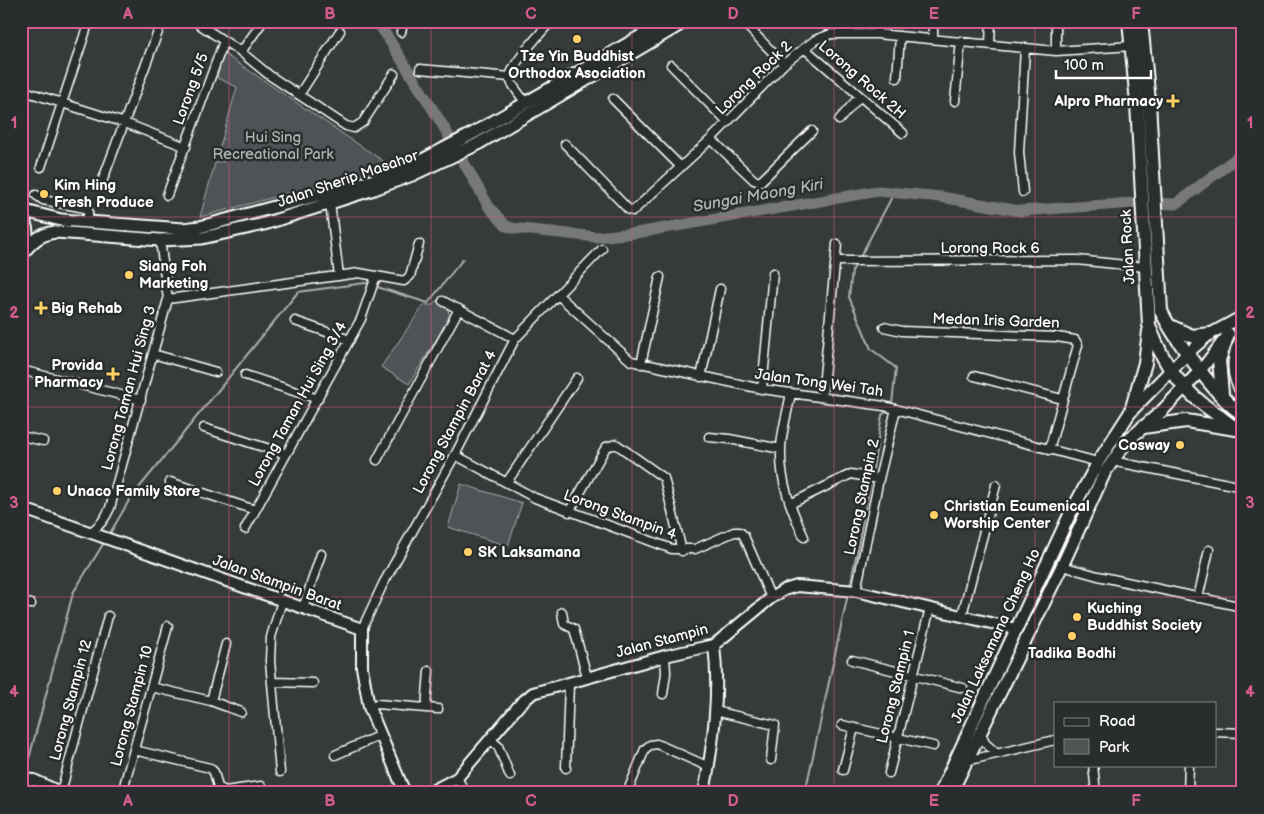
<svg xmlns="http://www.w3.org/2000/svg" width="1264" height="814" font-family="'Balsamiq Sans',sans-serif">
<rect width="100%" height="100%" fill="#373a3b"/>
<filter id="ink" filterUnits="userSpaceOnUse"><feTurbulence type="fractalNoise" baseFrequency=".02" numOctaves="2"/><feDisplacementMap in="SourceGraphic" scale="10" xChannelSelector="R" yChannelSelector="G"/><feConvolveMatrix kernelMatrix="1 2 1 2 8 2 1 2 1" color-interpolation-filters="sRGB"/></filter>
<g filter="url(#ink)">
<path fill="#505354" stroke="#a8a9aa" d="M 223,53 L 386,163 L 376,170 L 200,217 L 215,163 L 225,161 L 226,156 L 219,150 L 237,87 L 217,78 Z
M 437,300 L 447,306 L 450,317 L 409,384 L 381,367 L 424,305 L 433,305 Z
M 461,484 L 522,503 L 508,546 L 448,527 Z"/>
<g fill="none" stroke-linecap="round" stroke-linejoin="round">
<path stroke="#adaeaf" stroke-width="2" d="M 859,259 L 894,193
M 857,263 L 852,271 L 849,297 L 871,349 L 896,368 L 892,404
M 374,286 L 428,303 L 463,259
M 872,474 L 882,415 L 888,410
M 109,535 L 130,499 L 298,292 L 365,283 L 370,284
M 850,587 L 871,479
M 27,766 L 73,593 L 105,541
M 805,793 L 848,594"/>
<path stroke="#767879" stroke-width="11" d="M 373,21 L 381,27 L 442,124 L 489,207 L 506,226 L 513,228 L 596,237 L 636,233 L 878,191 L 941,197 L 1020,211 L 1134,203 L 1176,204 L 1243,153"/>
<defs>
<path id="minor" d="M 194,21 L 241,52 L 269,75 L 346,126 L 354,128 L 363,122 L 394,74
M 742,21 L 784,64
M 1056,21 L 1056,51
M 401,32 L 404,21
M 877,34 L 878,21
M 933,38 L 933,21
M 990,44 L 991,21
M 804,48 L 903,133
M 241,52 L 263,21
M 671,65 L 727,122
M 420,69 L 510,77
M 897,78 L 900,36
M 21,90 L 125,123 L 186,147
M 299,95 L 340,31
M 613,99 L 681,167
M 955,101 L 961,41
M 525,102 C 521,96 512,86 510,79 C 508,67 543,31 551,21
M 839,120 L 860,96
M 711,139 L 754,180 L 760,182 L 812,131
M 565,144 L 629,210 L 633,211 L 711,139 L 784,64 L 815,40 L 831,34 L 877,34 L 1056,51 L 1132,46
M 41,167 L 89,21
M 102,182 L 162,21
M 1023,192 L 1019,152 L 1025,48
M 36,195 L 43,200 L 85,208 L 88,210 L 88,222
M 167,195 L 224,41
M 330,203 L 339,276
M 836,261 L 1077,260 L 1145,267
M 558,295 L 631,361 L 762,389 L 884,406 L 1098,462
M 168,299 L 359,273 L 404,281 L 410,276 L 419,244
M 443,301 L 515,339
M 295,321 L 350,340
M 884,327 L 902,331 L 1057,337 L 1075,340 L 1078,345 L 1049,450
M 1243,334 C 1229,353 1229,378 1243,396
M 153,354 L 216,372
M 641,364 L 660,277
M 21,370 L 141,400
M 245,375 L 318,399
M 974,376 L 1062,399
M 701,377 L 720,289
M 762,389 L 773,273
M 791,393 C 788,411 781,432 781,450 C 780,482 791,509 804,537
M 822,397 L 837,244
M 204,428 L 285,454
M 21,436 L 43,441
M 709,437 L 729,439 L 781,449
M 455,455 L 535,498 L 672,549 L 695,549 L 734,532 L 740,532 L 744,536 L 771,598
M 377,460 L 459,309
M 1112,461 L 1243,487
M 170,482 L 255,510
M 507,482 L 577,378
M 790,504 L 851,474 L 879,479
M 569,512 L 606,447 L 616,444 L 664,478 L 682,551
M 245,529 L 361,319 L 376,276
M 89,533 C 100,526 105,519 110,508 L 168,299 L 160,240
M 1062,566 L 1098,576 L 1243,607
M 856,591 L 879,479 L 896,409
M 1198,598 L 1209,550
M 21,602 L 31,604
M 303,608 L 321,554
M 562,612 L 564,624 L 574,629 L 587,677
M 962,615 L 996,485
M 362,629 L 383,584 L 455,455 L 515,339 L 602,249
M 852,660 L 963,688
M 272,682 L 313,683
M 151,687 L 211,701 L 241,712
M 663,694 L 666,673 L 665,656
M 211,701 L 226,644
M 369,707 L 377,704 L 438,709
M 426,708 L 429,671
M 715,711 L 775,725 L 771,760
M 842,725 L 933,746
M 980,732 L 985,743 L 996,753
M 1215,732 L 1243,733
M 490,739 L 498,746 L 510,776
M 134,750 L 210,768 L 214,772 L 218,787 L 225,791 L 261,786
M 335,755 L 381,735
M 966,761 L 1055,740
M 1093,765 L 1096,793
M 566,768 L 569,683
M 843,770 L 854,728
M 280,772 L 270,661 L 271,637 L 282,601
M 889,773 L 930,608
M 457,778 L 466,793
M 61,792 L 108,616
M 122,793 L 168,626
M 627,793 L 645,749 L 650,745 L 657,744 L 709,767
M 1188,793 L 1189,765"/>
<path id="tertiary" d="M 1188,353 L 1210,334 L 1243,316
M 1201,370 L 1223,341
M 21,508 L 362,629 L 362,667 L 369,707 L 405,793
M 21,779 L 34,780 L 62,793
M 428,793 L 457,778 L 521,703 L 533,693 L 665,656 L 714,645 L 771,598 L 784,590 L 797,586 L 856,591 L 1016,629
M 704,793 C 713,745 720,694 714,645"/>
<path id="secondary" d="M 21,210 L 61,220 L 183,229 L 200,227 L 371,181 L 407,168 L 470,135 L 667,21
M 21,216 C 29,227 28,237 23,249
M 21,255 C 32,242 39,234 56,232 L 160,240 L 202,238 L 264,224 L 374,189 L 412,175 L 476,145 L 686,21
M 940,793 L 1069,516 L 1098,462 L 1131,411 L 1188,353
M 951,793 L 1062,566 L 1105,472 L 1127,441 L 1162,411 L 1201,370"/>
<path id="primary" d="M 1129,21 L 1137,103 L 1149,325 C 1164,367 1182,391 1219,416 C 1226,421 1234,429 1243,430
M 1141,21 L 1149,102 L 1161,311 C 1173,336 1219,402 1243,414
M 1170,326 L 1192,336 L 1210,334
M 1222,394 L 1219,360 L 1228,334
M 1131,411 L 1145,363 L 1149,331
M 1143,427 L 1186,421 L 1236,429"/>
</defs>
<use href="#minor" stroke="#fff" stroke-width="11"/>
<use href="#tertiary" stroke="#fff" stroke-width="14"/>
<use href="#secondary" stroke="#fff" stroke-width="15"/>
<use href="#primary" stroke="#fff" stroke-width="16"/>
<use href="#minor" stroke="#2a2d2e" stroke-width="8"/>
<use href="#tertiary" stroke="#2a2d2e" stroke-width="10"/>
<use href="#secondary" stroke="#2a2d2e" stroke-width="11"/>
<use href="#primary" stroke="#2a2d2e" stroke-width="12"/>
</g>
</g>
<path fill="none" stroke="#d45d8c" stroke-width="1" stroke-opacity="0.55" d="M 229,21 L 229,793M 431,21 L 431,793M 632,21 L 632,793M 834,21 L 834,793M 1035,21 L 1035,793M 21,217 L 1243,217M 21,407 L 1243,407M 21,597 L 1243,597"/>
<g fill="#ffd166" stroke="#2a2d2e" stroke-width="2">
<circle cx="577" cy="39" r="5"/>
<path d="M1170.5 93.5h5v5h5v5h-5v5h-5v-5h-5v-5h5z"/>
<circle cx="44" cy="194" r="5"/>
<circle cx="129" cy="275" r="5"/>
<path d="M38.5 300.5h5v5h5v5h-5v5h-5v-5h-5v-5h5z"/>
<path d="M110.5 366.5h5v5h5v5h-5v5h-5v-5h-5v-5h5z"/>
<circle cx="1180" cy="445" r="5"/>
<circle cx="57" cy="491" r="5"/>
<circle cx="934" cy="515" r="5"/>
<circle cx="468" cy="552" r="5"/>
<circle cx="1077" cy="617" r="5"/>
<circle cx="1072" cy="636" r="5"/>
</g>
<g text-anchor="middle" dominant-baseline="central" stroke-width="5" stroke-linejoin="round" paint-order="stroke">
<g font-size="15" font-weight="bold" fill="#fff" stroke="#2a2d2e" text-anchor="start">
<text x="577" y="56" text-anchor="middle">Tze Yin Buddhist<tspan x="577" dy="17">Orthodox Asociation</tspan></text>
<text x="1163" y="101" text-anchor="end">Alpro Pharmacy</text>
<text x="54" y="185">Kim Hing<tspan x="54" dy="17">Fresh Produce</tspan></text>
<text x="139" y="266">Siang Foh<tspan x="139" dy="17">Marketing</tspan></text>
<text x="51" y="308">Big Rehab</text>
<text x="103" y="365" text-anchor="end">Provida<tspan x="103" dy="17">Pharmacy</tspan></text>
<text x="1170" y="445" text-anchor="end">Cosway</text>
<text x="67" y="491">Unaco Family Store</text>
<text x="944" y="506">Christian Ecumenical<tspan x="944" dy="17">Worship Center</tspan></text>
<text x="478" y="552">SK Laksamana</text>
<text x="1087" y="608">Kuching<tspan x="1087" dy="17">Buddhist Society</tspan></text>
<text x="1072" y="653" text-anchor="middle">Tadika Bodhi</text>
</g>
<g font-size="15" fill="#fff" stroke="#2a2d2e">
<text transform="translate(754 78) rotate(-44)">Lorong Rock 2</text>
<text transform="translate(862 80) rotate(41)">Lorong Rock 2H</text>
<text transform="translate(191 89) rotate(-70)">Lorong 5/5</text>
<text transform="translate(348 179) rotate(-19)">Jalan Sherip Masahor</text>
<text transform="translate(1128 247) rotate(-93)">Jalan Rock</text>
<text x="990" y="248">Lorong Rock 6</text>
<text transform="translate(996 321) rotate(2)">Medan Iris Garden</text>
<text transform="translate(819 383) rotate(8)">Jalan Tong Wei Tah</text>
<text transform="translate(129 388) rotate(-75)">Lorong Taman Hui Sing 3</text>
<text transform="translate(298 404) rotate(-61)">Lorong Taman Hui Sing 3/4</text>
<text transform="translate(455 422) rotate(-62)">Lorong Stampin Barat 4</text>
<text transform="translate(862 497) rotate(-78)">Lorong Stampin 2</text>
<text transform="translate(620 515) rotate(20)">Lorong Stampin 4</text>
<text transform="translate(277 583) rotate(20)">Jalan Stampin Barat</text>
<text transform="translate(996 636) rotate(-65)">Jalan Laksamana Cheng Ho</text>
<text transform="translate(662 641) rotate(-15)">Jalan Stampin</text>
<text transform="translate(896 687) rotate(-76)">Lorong Stampin 1</text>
<text transform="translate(71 700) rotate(-75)">Lorong Stampin 12</text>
<text transform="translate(132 706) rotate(-75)">Lorong Stampin 10</text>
</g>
<g font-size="15" fill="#b0b2b2" stroke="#2a2d2e">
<text x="273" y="137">Hui Sing<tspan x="273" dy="17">Recreational Park</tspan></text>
</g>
<g font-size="16" font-style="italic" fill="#b4b5b5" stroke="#2a2d2e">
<text transform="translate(758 196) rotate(-10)">Sungai Maong Kiri</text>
</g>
</g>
<rect width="1264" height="814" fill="none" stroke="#2a2d2e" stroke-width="55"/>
<rect x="1054" y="702" width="162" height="65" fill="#2a2d2e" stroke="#7f8182"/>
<rect x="1064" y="718" width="25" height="8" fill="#2a2d2e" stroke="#7f8182"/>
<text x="1099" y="726" font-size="15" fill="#ffffff">Road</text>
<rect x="1064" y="739" width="25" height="15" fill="#505354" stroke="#7f8182"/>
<text x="1099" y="752" font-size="15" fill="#ffffff">Park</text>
<path d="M1056 70v8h95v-8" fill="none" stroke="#ffffff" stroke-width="2.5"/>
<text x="1064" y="70" font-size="15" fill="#ffffff" stroke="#2a2d2e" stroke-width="4" paint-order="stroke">100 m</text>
<rect x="28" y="28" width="1208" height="758" fill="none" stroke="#d45d8c" stroke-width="2"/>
<g font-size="16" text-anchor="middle" font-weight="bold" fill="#d45d8c">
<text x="128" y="19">A</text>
<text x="330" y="19">B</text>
<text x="531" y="19">C</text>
<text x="733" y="19">D</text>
<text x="934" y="19">E</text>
<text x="1136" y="19">F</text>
<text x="14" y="128">1</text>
<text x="1250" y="128">1</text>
<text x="14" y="318">2</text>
<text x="1250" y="318">2</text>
<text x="14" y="508">3</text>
<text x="1250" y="508">3</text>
<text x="14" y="697">4</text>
<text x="1250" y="697">4</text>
<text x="128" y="806">A</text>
<text x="330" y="806">B</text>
<text x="531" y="806">C</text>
<text x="733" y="806">D</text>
<text x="934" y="806">E</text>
<text x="1136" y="806">F</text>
</g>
</svg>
